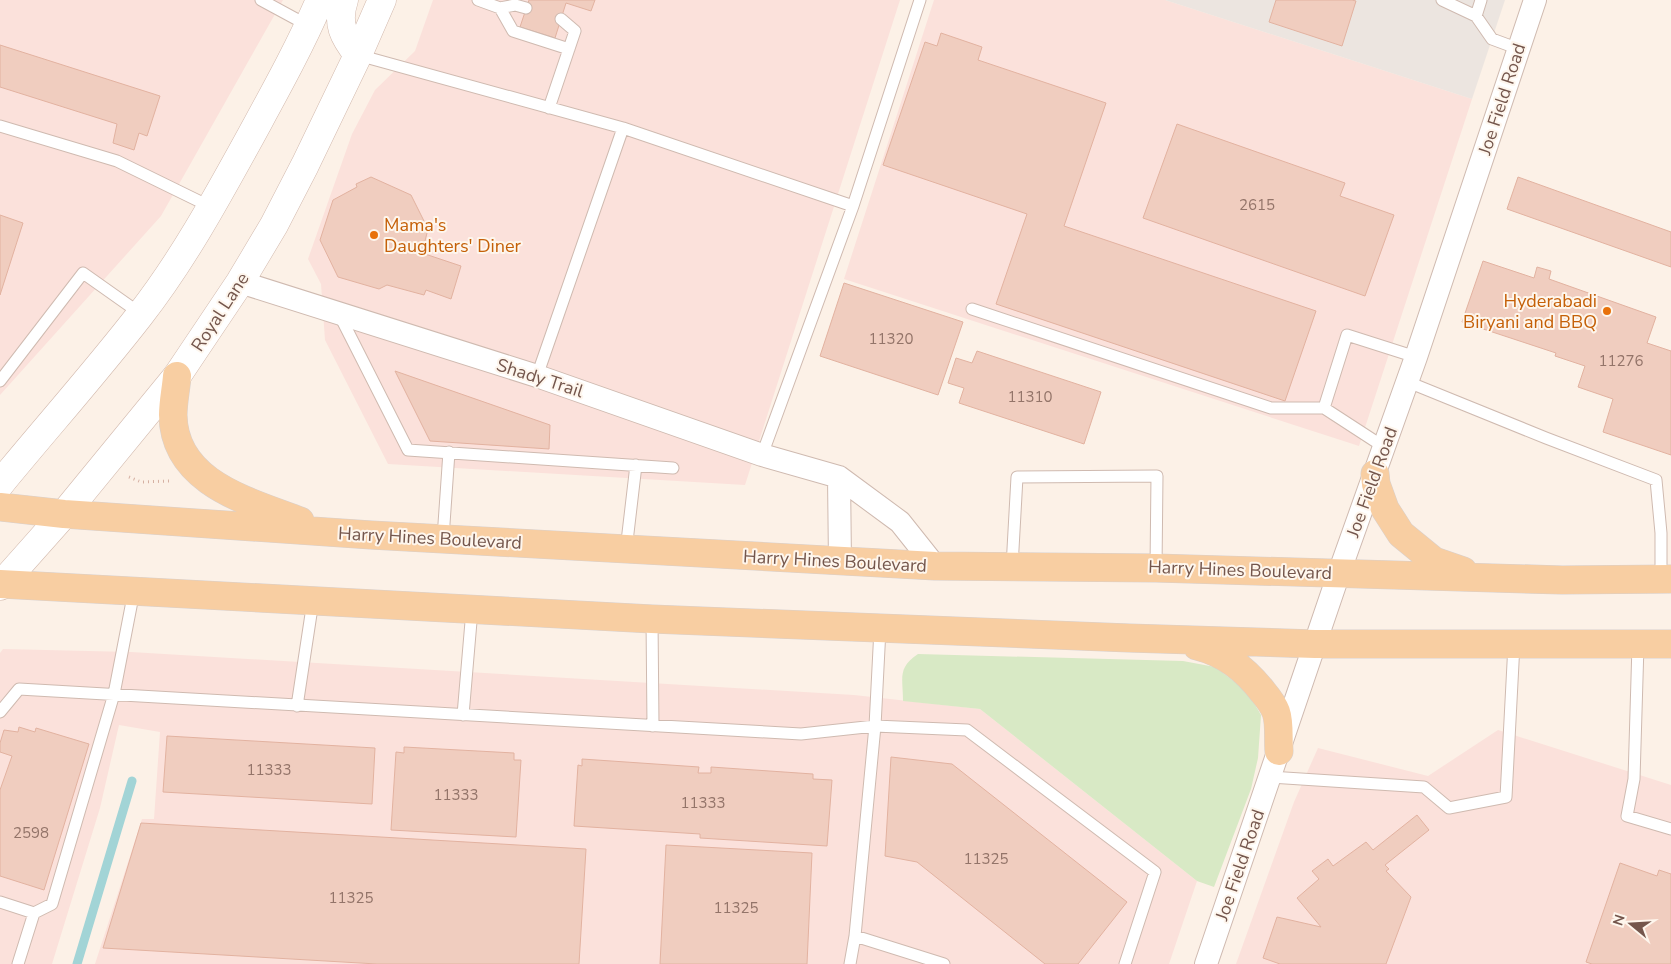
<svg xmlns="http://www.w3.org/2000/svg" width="1671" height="964" font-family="'Nunito Sans',sans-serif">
<rect width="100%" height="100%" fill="#fcf1e7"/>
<path fill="#fbe1db" d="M 0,0 L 283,0 L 161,216 L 0,395 Z
M 433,0 L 900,0 L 745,485 L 388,464 L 325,340 L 321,284 L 308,259 L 352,134 L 375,90 L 415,51 Z
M 934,0 L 1165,0 L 1472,99 L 1359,446 L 844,279 Z
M 3,649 L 131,652 L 854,695 L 980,709 L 1197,881 L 1169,964 L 95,964 L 142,819 L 154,819 L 160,732 L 119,725 L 100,808 L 52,964 L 0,964 L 0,653 Z
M 1498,730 L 1671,785 L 1671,964 L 1236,964 L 1294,802 L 1318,748 L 1428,776 Z"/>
<path fill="#ece5e0" d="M 1165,0 L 1505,0 L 1472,99 Z"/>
<path fill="#d8e9c5" d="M 918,654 L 1183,661 L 1215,667 L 1247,691 L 1261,715 L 1258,758 L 1251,789 L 1214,887 L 1197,881 L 980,709 L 903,701 C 903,678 897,668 918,654 Z"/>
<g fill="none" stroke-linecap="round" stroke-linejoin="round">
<path stroke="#a2d4d6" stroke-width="9" d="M 77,964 L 132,781"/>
</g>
<path fill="#f0cdbf" stroke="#e2b2a0" d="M 529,0 L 595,0 L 591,11 L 566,3 L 555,38 L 520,27 Z
M 1276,0 L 1352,0 L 1356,1 L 1342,46 L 1269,22 Z
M 941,33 L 982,47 L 978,60 L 1106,103 L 1064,226 L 1316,311 L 1285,401 L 996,304 L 1027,214 L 883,165 L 925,42 L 937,46 Z
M 0,45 L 160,96 L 147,136 L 139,133 L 134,150 L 113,143 L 117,124 L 0,87 Z
M 1177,124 L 1345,183 L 1340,196 L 1394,215 L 1365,296 L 1143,218 Z
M 371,177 L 411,195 L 428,229 L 422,253 L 461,266 L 451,299 L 426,290 L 424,295 L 387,285 L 379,289 L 338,277 L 320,240 L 333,200 L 357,187 L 356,184 Z
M 1518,177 L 1671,232 L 1671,267 L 1507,209 Z
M 0,215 L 23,223 L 0,295 Z
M 1483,261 L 1534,278 L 1537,267 L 1551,271 L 1549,279 L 1656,317 L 1647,343 L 1671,351 L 1671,455 L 1603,432 L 1613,399 L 1578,387 L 1585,366 L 1555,356 L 1556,353 L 1462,322 Z
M 844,283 L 963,322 L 938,395 L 820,356 Z
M 977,351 L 1101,392 L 1084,444 L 959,403 L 964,388 L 948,383 L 956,358 L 972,363 Z
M 395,371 L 550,425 L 549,449 L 430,441 Z
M 19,727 L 35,732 L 36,728 L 89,744 L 44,890 L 0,876 L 0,790 L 12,756 L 0,752 L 0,743 L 4,730 L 18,732 Z
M 167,736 L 375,748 L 372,804 L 163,792 Z
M 404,747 L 514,753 L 514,760 L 521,760 L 516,837 L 391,830 L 396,752 L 404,753 Z
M 891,757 L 952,764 L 1127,902 L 1078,964 L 1045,964 L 917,862 L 885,856 Z
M 582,759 L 699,767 L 698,773 L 711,773 L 711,767 L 813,774 L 813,779 L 832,780 L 827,846 L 700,838 L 700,834 L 574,826 L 578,765 L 582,766 Z
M 1417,815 L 1429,830 L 1385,865 L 1389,869 L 1386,871 L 1411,897 L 1386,964 L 1280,964 L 1263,958 L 1277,917 L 1321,927 L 1297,898 L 1319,879 L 1312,871 L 1328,859 L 1333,866 L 1366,842 L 1373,850 Z
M 141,823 L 586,849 L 579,964 L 377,964 L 103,948 Z
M 666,845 L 812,853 L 807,964 L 660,964 Z
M 1620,863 L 1657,876 L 1659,870 L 1671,874 L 1671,964 L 1592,964 L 1586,962 Z"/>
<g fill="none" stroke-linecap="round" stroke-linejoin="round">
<defs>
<path id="service" d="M 261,0 L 309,26
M 478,0 L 500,8 L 515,5 L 526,8
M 1442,0 L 1476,16 L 1492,39 L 1519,49
M 500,8 L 513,31 L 569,49
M 1476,16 L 1481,0
M 358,55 L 623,128 L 537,376
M 549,108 L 575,31 L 561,19
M 0,126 L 117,161 L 211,207
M 623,128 L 853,206
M 972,309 L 1271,408 L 1324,408 L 1384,447
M 339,314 L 408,450 L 673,468
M 0,381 L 83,273 L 141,314
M 1408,382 L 1546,438 L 1656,480 L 1661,533 L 1661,579
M 1324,408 L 1347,335 L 1416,357
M 762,455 L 853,206 L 920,0
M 443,538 L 449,452
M 626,550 L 636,465
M 1012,567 L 1017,477 L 1157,476 L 1156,568
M 652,619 L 653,726
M 880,629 L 875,726 L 967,730 L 1155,872 L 1125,964
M 1638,645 L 1634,779 L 1627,816 L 1671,829
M 297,706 L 313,601
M 0,712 L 19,689 L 801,734 L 875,726 L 855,936
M 463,715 L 472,610
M 1270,777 L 1424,787 L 1449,808 L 1506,797 L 1514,644
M 0,902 L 34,913 L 18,964
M 34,913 L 52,904 L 114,694 L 134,591
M 850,964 L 855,936 L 944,964"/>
<path id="minor" d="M 240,282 L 537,376 L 762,455 L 839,477 L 900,522 L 935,566
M 839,477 L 840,562
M 1206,964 L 1339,573 L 1416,357 L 1535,0"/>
<path id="secondary" d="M 344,0 C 336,24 344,37 358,55
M 0,484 C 46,428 95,373 140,315 C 182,261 215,201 248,141 C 273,95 299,49 320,0
M 0,586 L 64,514 L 177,376 L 240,282 L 274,225 L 305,165 L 358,55 L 382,0"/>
<path id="primary" d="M 177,376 C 176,389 173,402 173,415 C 174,483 248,501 300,521
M 1375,474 L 1376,484 L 1385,509 L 1401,534 L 1434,561 L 1463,571
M 0,507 L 64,514 L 371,535 L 935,566 L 1156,568 L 1562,580 L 1671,579
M 0,584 L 652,619 L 1129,638 L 1315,644 L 1671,644
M 1197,646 C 1225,653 1245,669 1263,692 C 1268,698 1273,704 1276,712 C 1280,723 1278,739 1279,751"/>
</defs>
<use href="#service" stroke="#cfbab0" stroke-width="13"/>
<use href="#minor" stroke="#cfbab0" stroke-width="24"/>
<use href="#secondary" stroke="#d2b9ad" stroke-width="29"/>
<use href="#primary" stroke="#d8d0cd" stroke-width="29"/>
<path stroke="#d5b0a2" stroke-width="3" stroke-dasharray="1 4" stroke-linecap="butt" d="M 129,477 L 141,482 L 169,481"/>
<use href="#service" stroke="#fff" stroke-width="11"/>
<use href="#minor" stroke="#fff" stroke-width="22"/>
<use href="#secondary" stroke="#fff" stroke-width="28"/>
<use href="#primary" stroke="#f8cea2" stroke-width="28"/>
</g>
<g fill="#e8710a" stroke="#fef6ed" stroke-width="2">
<circle cx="374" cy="235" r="5"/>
<circle cx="1607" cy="311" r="5"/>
</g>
<g text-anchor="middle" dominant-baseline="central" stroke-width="4" stroke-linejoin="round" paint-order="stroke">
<g font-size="15" fill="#937469">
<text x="1257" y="205">2615</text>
<text x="891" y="339">11320</text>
<text x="1621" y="361">11276</text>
<text x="1030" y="397">11310</text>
<text x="269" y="770">11333</text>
<text x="456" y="795">11333</text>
<text x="703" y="803">11333</text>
<text x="31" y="833">2598</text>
<text x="986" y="859">11325</text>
<text x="351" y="898">11325</text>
<text x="736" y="908">11325</text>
</g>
<g font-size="18" fill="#74564c" stroke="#fef6ed">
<text transform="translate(1502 99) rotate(-72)">Joe Field Road</text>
<text transform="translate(220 312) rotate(-57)">Royal Lane</text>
<text transform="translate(540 378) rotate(18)">Shady Trail</text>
<text transform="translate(1372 482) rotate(-70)">Joe Field Road</text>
<text transform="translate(430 538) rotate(3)">Harry Hines Boulevard</text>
<text transform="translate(835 561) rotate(3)">Harry Hines Boulevard</text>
<text transform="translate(1240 570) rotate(2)">Harry Hines Boulevard</text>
<text transform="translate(1240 865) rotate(-71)">Joe Field Road</text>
</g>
<g font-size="18" fill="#c56008" stroke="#fef6ed" text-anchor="start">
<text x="384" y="225">Mama's<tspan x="384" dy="21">Daughters' Diner</tspan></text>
<text x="1597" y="301" text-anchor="end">Hyderabadi<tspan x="1597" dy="21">Biryani and BBQ</tspan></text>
</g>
</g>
<g transform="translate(1631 924) rotate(288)" stroke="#fef6ed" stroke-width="4" paint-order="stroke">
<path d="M0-4L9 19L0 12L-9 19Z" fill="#74564c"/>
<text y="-8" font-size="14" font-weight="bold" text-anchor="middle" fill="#74564c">N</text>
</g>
</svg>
